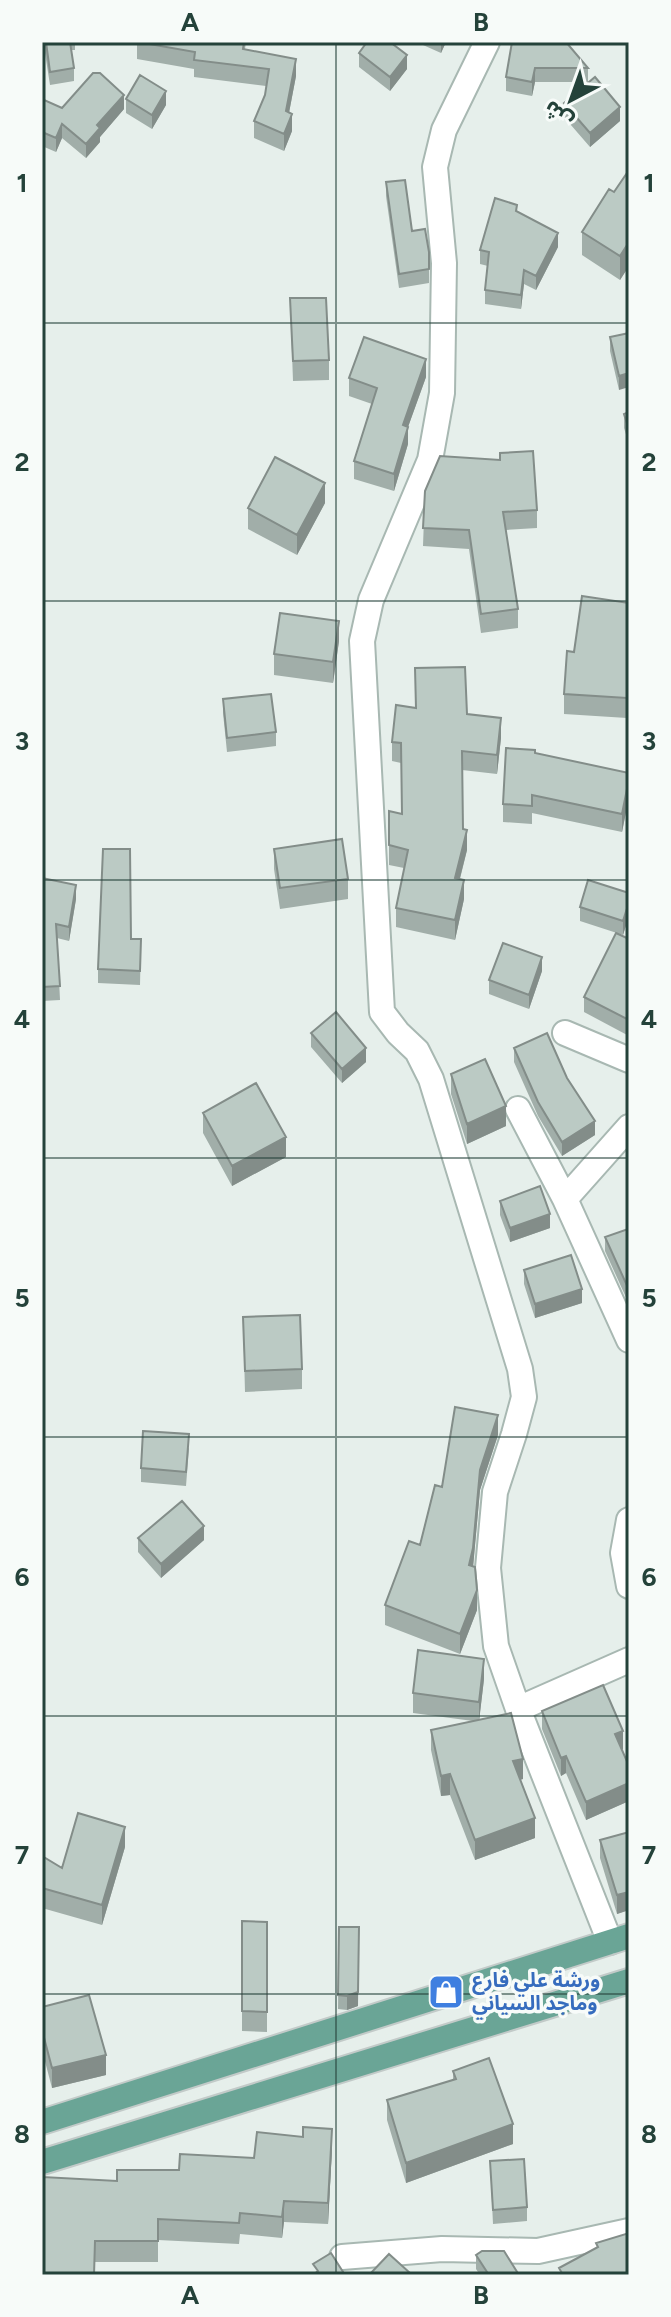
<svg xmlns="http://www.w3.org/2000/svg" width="671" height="2317" font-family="Figtree,'Noto Sans Arabic',sans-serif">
<rect width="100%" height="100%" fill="#e6efeb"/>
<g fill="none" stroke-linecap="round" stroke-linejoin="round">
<defs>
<path id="minor" d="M 487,42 L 444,130 L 435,167 L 444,263 L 442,393 L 430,460 L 371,600 L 362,641 L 382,1012 L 398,1033 L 417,1051 L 431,1079 L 520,1369 L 524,1397 L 514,1434 L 495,1492 L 488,1568 L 496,1646 L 518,1709 L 610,1942
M 565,1033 L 629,1060
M 518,1109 L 565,1199 L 629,1340
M 565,1199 L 629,1127
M 629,1520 L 623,1553 L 629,1586
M 518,1709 L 629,1660
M 342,2257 L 442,2249 L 538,2251 L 629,2231"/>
<path id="major" d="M 42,2122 L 629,1936
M 42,2162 L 629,1981"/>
</defs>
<use href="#minor" stroke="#a8b8b2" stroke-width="28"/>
<use href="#major" stroke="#c2cac8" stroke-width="28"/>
<use href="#minor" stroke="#fff" stroke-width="24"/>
<use href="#major" stroke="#6aa596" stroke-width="24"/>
</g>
<path fill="#a1aea9" d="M 42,42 L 75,42 L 75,50 L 71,50 L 74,68 L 74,81 L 50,85 L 45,53 L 42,54 Z
M 137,42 L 246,42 L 245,49 L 296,76 L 289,113 L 292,131 L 284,151 L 254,138 L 254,121 L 265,95 L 266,86 L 194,77 L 194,69 L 137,59 Z
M 423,42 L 446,42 L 441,53 L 423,45 Z
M 512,42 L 588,68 L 588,82 L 535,82 L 532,96 L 506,91 L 506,77 Z
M 359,53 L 407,69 L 390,91 L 359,67 Z
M 42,99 L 62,108 L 124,109 L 100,137 L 100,142 L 86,158 L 62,138 L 56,152 L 42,146 Z
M 126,99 L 166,105 L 152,129 L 126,113 Z
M 564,103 L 620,121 L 590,147 L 564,117 Z
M 629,170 L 629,266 L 620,280 L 582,255 L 582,232 L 614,192 Z
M 386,182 L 412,231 L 429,252 L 429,283 L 399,288 L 386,196 Z
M 517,212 L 558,247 L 536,290 L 524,284 L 521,309 L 485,304 L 485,290 L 488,266 L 480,264 L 480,250 Z
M 290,298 L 329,360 L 329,380 L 293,381 Z
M 629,333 L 619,390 L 610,351 L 610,337 Z
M 426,377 L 408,427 L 408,444 L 394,491 L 354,479 L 354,461 L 372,404 L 349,396 L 349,378 Z
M 629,412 L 629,444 L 624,428 L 624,414 Z
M 425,491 L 537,510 L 537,528 L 506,530 L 518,609 L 518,628 L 481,633 L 469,549 L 423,546 Z
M 325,503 L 297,555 L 248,529 L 248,508 Z
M 629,603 L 629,690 L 627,718 L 564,714 L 564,694 L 574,652 Z
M 339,641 L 333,683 L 274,675 L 274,654 Z
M 223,699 L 276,732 L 276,746 L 227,752 L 223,713 Z
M 467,714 L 501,738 L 497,774 L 462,770 L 463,829 L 467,850 L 460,879 L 464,899 L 455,940 L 396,927 L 396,908 L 404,868 L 389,865 L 389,811 L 401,814 L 401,763 L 392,761 L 392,742 Z
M 535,753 L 629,773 L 629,797 L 622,832 L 532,813 L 532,824 L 503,822 L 503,804 Z
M 274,849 L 348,879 L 348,899 L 280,909 L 274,869 Z
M 42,878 L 76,899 L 69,941 L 57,938 L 60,1000 L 42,1001 Z
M 629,893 L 629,916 L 623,935 L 580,921 L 580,907 Z
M 131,939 L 141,939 L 140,985 L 98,983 L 98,969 Z
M 629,939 L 629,1036 L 584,1012 L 584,997 Z
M 542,971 L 529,1009 L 489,994 L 489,980 Z
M 311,1033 L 366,1062 L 342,1083 L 311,1047 Z
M 514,1048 L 567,1078 L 595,1135 L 562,1156 L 538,1116 L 514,1062 Z
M 451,1074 L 506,1126 L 467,1144 L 451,1094 Z
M 203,1113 L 286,1157 L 232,1186 L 203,1133 Z
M 500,1201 L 550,1228 L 510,1242 L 500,1215 Z
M 629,1233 L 629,1304 L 605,1251 L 605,1237 Z
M 524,1270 L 582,1303 L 535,1318 L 524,1284 Z
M 243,1317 L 302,1369 L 302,1389 L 245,1392 Z
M 498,1435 L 480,1490 L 473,1566 L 477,1610 L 460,1654 L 385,1625 L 385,1605 L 420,1545 L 442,1487 Z
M 189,1448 L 186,1486 L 141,1482 L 141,1468 Z
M 138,1538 L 204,1540 L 161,1578 L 138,1552 Z
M 484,1679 L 479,1720 L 523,1779 L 520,1780 L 535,1838 L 475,1860 L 450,1795 L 441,1796 L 431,1750 L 431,1730 L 473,1721 L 413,1713 L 413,1693 Z
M 542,1711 L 623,1749 L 622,1749 L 629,1766 L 629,1801 L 586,1820 L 566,1773 L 561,1776 L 542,1729 Z
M 629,1832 L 629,1910 L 617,1914 L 600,1858 L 600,1840 Z
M 125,1847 L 102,1925 L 42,1908 L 42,1856 L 62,1868 Z
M 242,1921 L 267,1922 L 267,2032 L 242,2031 Z
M 339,1927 L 358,2006 L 347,2010 L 338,2009 Z
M 42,2007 L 106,2075 L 52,2088 L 42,2050 Z
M 453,2071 L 513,2144 L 406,2183 L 387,2120 L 387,2100 L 453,2080 Z
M 332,2149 L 328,2224 L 284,2222 L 282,2238 L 240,2234 L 239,2244 L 158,2240 L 158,2262 L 95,2262 L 42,2275 L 117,2181 L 254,2158 Z
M 490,2161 L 527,2207 L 527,2221 L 493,2224 Z
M 476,2255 L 519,2275 L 480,2275 L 476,2269 Z"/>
<path fill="#838d89" d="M 441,42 L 446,42 L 441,53 Z
M 407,55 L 407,69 L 390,91 L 390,77 Z
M 296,59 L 296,76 L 286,128 L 286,111 Z
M 535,68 L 535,82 L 532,96 L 532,82 Z
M 166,91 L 166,105 L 152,129 L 152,115 Z
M 124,95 L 124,109 L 100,137 L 100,142 L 86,158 L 86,144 L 97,125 Z
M 620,107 L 620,121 L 590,147 L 590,133 Z
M 292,114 L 292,131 L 284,151 L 284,134 Z
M 62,124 L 62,138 L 56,152 L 56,138 Z
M 558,233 L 558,247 L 536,290 L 536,276 Z
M 629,242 L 629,266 L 620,280 L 620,256 Z
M 524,270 L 524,284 L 521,309 L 521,295 Z
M 426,359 L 426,377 L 408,427 L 408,444 L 394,491 L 394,474 L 403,425 Z
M 629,373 L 629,387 L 619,390 L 619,376 Z
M 325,483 L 325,503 L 297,555 L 297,535 Z
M 339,621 L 339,641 L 333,683 L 333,662 Z
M 629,670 L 629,690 L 627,718 L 627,698 Z
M 501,718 L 501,738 L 497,774 L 497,755 Z
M 629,779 L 629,797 L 622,832 L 622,814 Z
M 467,830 L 467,850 L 455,897 L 455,878 Z
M 464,880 L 464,899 L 455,940 L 455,920 Z
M 76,885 L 76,899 L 69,941 L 69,927 Z
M 629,902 L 629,916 L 623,935 L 623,921 Z
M 542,957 L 542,971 L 529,1009 L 529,995 Z
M 366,1048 L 366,1062 L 342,1083 L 342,1069 Z
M 506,1106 L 506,1126 L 467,1144 L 467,1124 Z
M 595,1121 L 595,1135 L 562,1156 L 562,1142 Z
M 286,1137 L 286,1157 L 232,1186 L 232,1166 Z
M 550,1214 L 550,1228 L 510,1242 L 510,1228 Z
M 582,1289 L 582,1303 L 535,1318 L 535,1304 Z
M 498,1415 L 498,1435 L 480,1490 L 473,1568 L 469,1565 L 480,1470 Z
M 204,1526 L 204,1540 L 161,1578 L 161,1564 Z
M 477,1590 L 477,1610 L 460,1654 L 460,1634 Z
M 484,1659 L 484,1679 L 479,1722 L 479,1702 Z
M 623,1731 L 623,1749 L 615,1752 L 615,1734 Z
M 566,1756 L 566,1773 L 561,1776 L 561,1758 Z
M 523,1759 L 523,1779 L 513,1781 L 513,1761 Z
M 450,1774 L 450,1795 L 441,1796 L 441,1776 Z
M 629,1783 L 629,1801 L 586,1820 L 586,1802 Z
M 535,1818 L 535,1838 L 475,1860 L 475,1840 Z
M 125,1827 L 125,1847 L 102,1925 L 102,1905 Z
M 629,1892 L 629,1910 L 617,1914 L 617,1895 Z
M 359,1927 L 358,2006 L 347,2010 L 347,1996 Z
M 106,2055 L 106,2075 L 52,2088 L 52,2068 Z
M 513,2124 L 513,2144 L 406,2183 L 406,2163 Z
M 332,2129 L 332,2149 L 328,2224 L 328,2203 Z
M 284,2201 L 284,2222 L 282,2238 L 282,2217 Z"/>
<path fill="#bbcac4" stroke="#838d89" stroke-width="2" d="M 46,42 L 70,42 L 74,68 L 50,72 Z
M 138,42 L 244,42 L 243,49 L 296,59 L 286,111 L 292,114 L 284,134 L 254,121 L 265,95 L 269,69 L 194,60 L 195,52 Z
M 367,42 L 390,42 L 407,55 L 390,77 L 359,53 Z
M 512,42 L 566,42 L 588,68 L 535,68 L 532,82 L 506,77 Z
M 93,73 L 100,73 L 124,95 L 97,125 L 100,128 L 86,144 L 62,124 L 56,138 L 42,132 L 42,99 L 62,108 Z
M 140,75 L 166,91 L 152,115 L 126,99 Z
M 595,77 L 620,107 L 590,133 L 564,103 Z
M 629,170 L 629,242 L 620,256 L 582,232 L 609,189 L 614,192 Z
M 405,180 L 412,231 L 425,229 L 429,252 L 429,269 L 399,274 L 386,182 Z
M 495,198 L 517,205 L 516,211 L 558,233 L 536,276 L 524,270 L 521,295 L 485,290 L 489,252 L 480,250 Z
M 290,298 L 326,298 L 329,360 L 293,361 Z
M 629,333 L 629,373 L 619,376 L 610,337 Z
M 364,337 L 426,359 L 403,425 L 408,427 L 394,474 L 354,461 L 377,388 L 349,378 Z
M 629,412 L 629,430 L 624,414 Z
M 533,451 L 537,510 L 503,512 L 518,609 L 481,614 L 469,530 L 423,528 L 425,491 L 440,456 L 500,460 L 500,453 Z
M 275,457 L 325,483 L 297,535 L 248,508 Z
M 582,596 L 629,603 L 629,670 L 627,698 L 564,694 L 567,651 L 574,652 Z
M 280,613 L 339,621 L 333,662 L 274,654 Z
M 465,667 L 467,714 L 501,718 L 497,755 L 462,751 L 463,829 L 467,830 L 455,878 L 464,880 L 455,920 L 396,908 L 408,850 L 389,845 L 389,811 L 402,814 L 401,743 L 392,742 L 396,705 L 416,708 L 415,668 Z
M 271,694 L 276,732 L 227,738 L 223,699 Z
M 506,748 L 535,750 L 535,753 L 629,773 L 629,779 L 622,814 L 532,795 L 532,806 L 503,804 Z
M 342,839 L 348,879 L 280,888 L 274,849 Z
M 103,849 L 130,849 L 131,939 L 141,939 L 140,971 L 98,969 Z
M 42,878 L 76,885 L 69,927 L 56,924 L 60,986 L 42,987 Z
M 588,880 L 629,893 L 629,902 L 623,921 L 580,907 Z
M 616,933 L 629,939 L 629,1020 L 584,997 Z
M 503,943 L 542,957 L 529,995 L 489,980 Z
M 336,1012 L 366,1048 L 342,1069 L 311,1033 Z
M 547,1033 L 567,1078 L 595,1121 L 562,1142 L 538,1102 L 514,1048 Z
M 485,1059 L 506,1106 L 467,1124 L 451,1074 Z
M 256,1083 L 286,1137 L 232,1166 L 203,1113 Z
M 540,1186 L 550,1214 L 510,1228 L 500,1201 Z
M 628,1229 L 629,1233 L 629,1290 L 605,1237 Z
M 571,1255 L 582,1289 L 535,1304 L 524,1270 Z
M 300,1315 L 302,1369 L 245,1371 L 243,1317 Z
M 455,1407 L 498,1415 L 480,1470 L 473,1548 L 469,1565 L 475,1567 L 477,1590 L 460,1634 L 385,1605 L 409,1541 L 420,1545 L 435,1485 L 442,1487 Z
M 143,1431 L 189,1434 L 186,1472 L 141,1468 Z
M 182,1501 L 204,1526 L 161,1564 L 138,1538 Z
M 418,1650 L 484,1659 L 479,1702 L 413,1693 Z
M 603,1685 L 623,1731 L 615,1734 L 629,1766 L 629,1783 L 586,1802 L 566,1756 L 561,1758 L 542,1711 Z
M 511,1713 L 523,1759 L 513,1761 L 535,1818 L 475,1840 L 450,1774 L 441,1776 L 431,1730 Z
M 78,1813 L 125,1827 L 102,1905 L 42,1888 L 42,1856 L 62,1868 Z
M 629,1832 L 629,1892 L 617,1895 L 600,1840 Z
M 242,1921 L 267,1922 L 267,2012 L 242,2011 Z
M 339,1927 L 359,1927 L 358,1992 L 347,1996 L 338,1995 Z
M 89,1995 L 106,2055 L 52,2068 L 42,2030 L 42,2007 Z
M 489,2058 L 513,2124 L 406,2163 L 387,2100 L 456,2079 L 453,2071 Z
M 303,2127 L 332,2129 L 328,2203 L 284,2201 L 282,2217 L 240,2213 L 239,2223 L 158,2219 L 158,2241 L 95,2241 L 94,2275 L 42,2275 L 43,2177 L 117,2181 L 117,2170 L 179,2170 L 180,2154 L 254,2158 L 257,2132 L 303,2137 Z
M 524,2159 L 527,2207 L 493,2210 L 490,2161 Z
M 629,2233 L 629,2275 L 563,2275 L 559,2268 L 598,2247 L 596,2243 Z
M 482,2251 L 504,2251 L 519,2275 L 489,2275 L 476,2255 Z
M 331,2253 L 345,2275 L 313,2275 L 318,2271 L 313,2264 Z
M 389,2254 L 410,2273 L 408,2275 L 369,2275 Z"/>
<path fill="none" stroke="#24423a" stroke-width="2" stroke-opacity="0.55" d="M 336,42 L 336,2275M 42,323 L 629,323M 42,601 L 629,601M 42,880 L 629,880M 42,1158 L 629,1158M 42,1437 L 629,1437M 42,1716 L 629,1716M 42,1994 L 629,1994"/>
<defs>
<symbol id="shop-square" viewBox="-11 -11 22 22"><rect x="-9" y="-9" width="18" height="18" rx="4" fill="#3f7fe0" stroke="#f7fbf9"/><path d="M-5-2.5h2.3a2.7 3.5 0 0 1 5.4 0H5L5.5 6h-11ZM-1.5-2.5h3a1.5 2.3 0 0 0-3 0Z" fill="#fff"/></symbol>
</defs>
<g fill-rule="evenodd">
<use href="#shop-square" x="426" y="1972" width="40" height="40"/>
</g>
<g text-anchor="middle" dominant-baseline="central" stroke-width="7" stroke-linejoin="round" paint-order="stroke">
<g font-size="20" font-weight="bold" fill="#366cbe" stroke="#f7fbf9" text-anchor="start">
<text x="472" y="1980">ورشة علي فارع<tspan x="472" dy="23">وماجد السياني</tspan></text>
</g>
</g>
<rect width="671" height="2317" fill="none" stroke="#f7fbf9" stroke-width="88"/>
<g transform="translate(571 100) rotate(221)" stroke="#f7fbf9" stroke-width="6" paint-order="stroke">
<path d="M0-6L14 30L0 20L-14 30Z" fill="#24423a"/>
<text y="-12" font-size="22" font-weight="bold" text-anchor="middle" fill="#24423a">ش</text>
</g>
<rect x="44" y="44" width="583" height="2229" fill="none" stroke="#24423a" stroke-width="3"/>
<g font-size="26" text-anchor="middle" font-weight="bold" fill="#24423a">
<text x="190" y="31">A</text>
<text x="481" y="31">B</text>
<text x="22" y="192">1</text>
<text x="649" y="192">1</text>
<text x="22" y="471">2</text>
<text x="649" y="471">2</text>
<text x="22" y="750">3</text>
<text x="649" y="750">3</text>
<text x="22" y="1028">4</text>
<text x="649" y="1028">4</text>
<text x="22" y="1307">5</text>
<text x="649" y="1307">5</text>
<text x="22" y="1586">6</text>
<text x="649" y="1586">6</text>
<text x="22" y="1864">7</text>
<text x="649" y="1864">7</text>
<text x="22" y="2143">8</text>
<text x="649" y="2143">8</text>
<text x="190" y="2304">A</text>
<text x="481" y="2304">B</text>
</g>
</svg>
